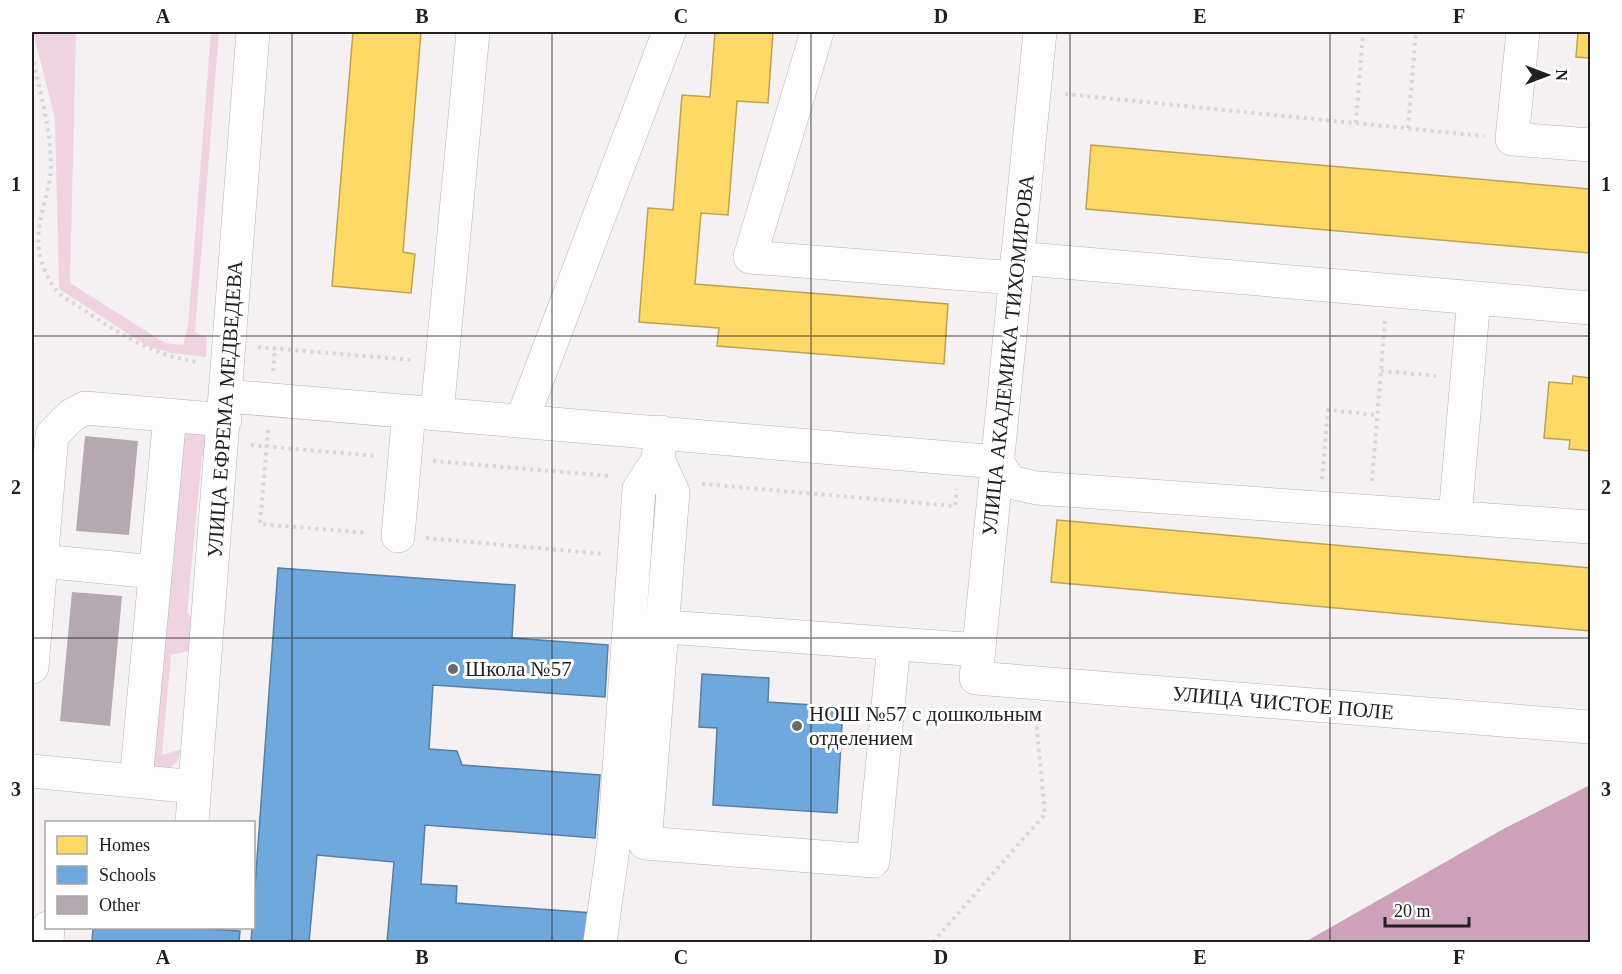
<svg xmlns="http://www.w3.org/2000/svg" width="1622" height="974" font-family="'Times New Roman',serif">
<rect width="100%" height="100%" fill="#f5f1f3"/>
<path fill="#efd3e1" d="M 33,32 L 75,32 L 76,34 L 70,283 L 165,343 L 183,345 L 188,326 L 211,32 L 219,32 L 195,332 L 207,338 L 206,357 L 171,353 L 147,346 L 59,289 L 55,118 Z
M 193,431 L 213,431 L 212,453 L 202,457 L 187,613 L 194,619 L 192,650 L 171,655 L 162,755 L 181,749 L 177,762 L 167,770 L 149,767 L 184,434 Z"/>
<path fill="#cea1ba" d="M 1590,785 L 1590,942 L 1305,942 L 1505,828 Z"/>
<path fill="#ffd966" stroke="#bda251" stroke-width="1.5" d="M 353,32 L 421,32 L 403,252 L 415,254 L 411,293 L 332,286 Z
M 715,32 L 773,32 L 768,103 L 737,101 L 728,215 L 701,213 L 695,284 L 948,304 L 944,364 L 717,346 L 719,328 L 639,322 L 648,208 L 673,210 L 682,95 L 710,97 Z
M 1578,32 L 1590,32 L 1590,58 L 1576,57 Z
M 1091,145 L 1590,189 L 1590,253 L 1086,209 Z
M 1573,376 L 1590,378 L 1590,451 L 1569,449 L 1570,440 L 1544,438 L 1549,382 L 1572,384 Z
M 1057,520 L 1590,568 L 1590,631 L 1051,582 Z"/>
<path fill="#6fa8dc" stroke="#587fa4" stroke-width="1.5" d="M 278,568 L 515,585 L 512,638 L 608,645 L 605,697 L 433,685 L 429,749 L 457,751 L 462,765 L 600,775 L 595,838 L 425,825 L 421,884 L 457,886 L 456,903 L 594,913 L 592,942 L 387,942 L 394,862 L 317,855 L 309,942 L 251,942 Z
M 702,674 L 769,678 L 768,702 L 843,707 L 837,813 L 713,805 L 717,728 L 699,727 Z
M 93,928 L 188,928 L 240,931 L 239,942 L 92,942 Z"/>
<path fill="#b6a8b0" d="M 85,436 L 138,441 L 129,535 L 76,531 Z
M 72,592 L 122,596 L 110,726 L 60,721 Z"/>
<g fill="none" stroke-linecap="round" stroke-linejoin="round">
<defs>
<path id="minor" d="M 817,32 L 750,257 L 1015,278
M 1040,32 L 976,678 L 1590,727
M 1523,32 L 1512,139 L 1590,145
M 1017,258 L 1590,308
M 227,396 L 997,462 L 1010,482 L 1037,488 L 1590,527
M 437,413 L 473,32
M 522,420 L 669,32
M 661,432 L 658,460 L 673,492 L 645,843 L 873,861 L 894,644
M 1455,517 L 1474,298
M 398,536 L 409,411
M 41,561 L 155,572
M 640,625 L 979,650
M 32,667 L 52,435 L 72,415 L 85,408 L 225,420
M 32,771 L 195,787
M 136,781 L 170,415
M 192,822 L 253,32
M 47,942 L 48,928
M 600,942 L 614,841 L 639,489 L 658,460"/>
</defs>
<use href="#minor" stroke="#b7b4b5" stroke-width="34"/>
<path stroke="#d9d8d9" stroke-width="4" stroke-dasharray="3 4.5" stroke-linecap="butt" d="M 32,55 C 40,92 51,129 51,168 C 50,194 35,222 39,249 C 40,262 49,282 57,291 C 64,299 76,304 84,310 C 120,334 155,357 199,362
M 1065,94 L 1484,136
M 1356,123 L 1363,32
M 1408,128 L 1416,32
M 258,347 L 412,360
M 273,371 L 275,348
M 1381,371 L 1437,376
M 268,430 L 260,524 L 368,533
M 251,445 L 375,456
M 433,461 L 611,476
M 1322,479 L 1328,410 L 1377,415
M 1372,481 L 1385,321
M 702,484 L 955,506 L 957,489
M 426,538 L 604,554
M 933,942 L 1045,814 L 1036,720 L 1029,714"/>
<use href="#minor" stroke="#fefdfd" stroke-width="33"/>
</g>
<path fill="none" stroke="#232021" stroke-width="1.5" stroke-opacity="0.55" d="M 292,32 L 292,942M 552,32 L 552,942M 811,32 L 811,942M 1070,32 L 1070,942M 1330,32 L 1330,942M 32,336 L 1590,336M 32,638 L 1590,638"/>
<g fill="#6c696a" stroke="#fff" stroke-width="2">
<circle cx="453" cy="669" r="6"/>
<circle cx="797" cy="726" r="6"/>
</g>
<g text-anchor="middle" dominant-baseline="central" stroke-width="6" stroke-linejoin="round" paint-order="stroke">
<g font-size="21" fill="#232021" stroke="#fff">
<text transform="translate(1008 355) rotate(-84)">УЛИЦА АКАДЕМИКА ТИХОМИРОВА</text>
<text transform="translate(225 409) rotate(-86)">УЛИЦА ЕФРЕМА МЕДВЕДЕВА</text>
<text transform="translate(1283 703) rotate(5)">УЛИЦА ЧИСТОЕ ПОЛЕ</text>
</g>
<g font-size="21" fill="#232021" stroke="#fff" text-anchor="start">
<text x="465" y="669">Школа №57</text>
<text x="809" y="714">НОШ №57 с дошкольным<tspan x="809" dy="24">отделением</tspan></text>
</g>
</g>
<rect width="1622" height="974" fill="none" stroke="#ffffff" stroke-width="66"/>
<rect x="45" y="821" width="210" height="108" fill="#ffffff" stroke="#a7a6a6" stroke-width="1.5"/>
<rect x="57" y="836" width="30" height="18" fill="#ffd966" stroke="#a7a6a6" stroke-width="1.5"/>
<text x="99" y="851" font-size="18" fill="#232021">Homes</text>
<rect x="57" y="866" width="30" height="18" fill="#6fa8dc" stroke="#a7a6a6" stroke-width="1.5"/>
<text x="99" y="881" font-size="18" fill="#232021">Schools</text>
<rect x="57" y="896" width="30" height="18" fill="#b6a8b0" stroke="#a7a6a6" stroke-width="1.5"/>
<text x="99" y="911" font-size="18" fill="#232021">Other</text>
<g transform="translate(1547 75) rotate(90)" stroke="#ffffff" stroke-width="4.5" paint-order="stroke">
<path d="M0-4.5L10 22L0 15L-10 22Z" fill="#232021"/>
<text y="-9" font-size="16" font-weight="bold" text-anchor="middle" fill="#232021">N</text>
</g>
<path d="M1385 917v9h84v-9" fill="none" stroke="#232021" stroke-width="3"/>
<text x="1394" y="917" font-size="18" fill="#232021" stroke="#ffffff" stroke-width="4.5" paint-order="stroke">20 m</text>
<rect x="33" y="33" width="1556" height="908" fill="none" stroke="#232021" stroke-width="2"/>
<g font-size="20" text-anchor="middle" font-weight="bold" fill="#232021">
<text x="163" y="23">A</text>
<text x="422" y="23">B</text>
<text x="681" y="23">C</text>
<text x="941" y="23">D</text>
<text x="1200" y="23">E</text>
<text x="1459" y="23">F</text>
<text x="16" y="191">1</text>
<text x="1606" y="191">1</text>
<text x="16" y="494">2</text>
<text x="1606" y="494">2</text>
<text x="16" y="796">3</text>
<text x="1606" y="796">3</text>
<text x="163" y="964">A</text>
<text x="422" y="964">B</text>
<text x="681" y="964">C</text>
<text x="941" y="964">D</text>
<text x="1200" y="964">E</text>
<text x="1459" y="964">F</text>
</g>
</svg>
